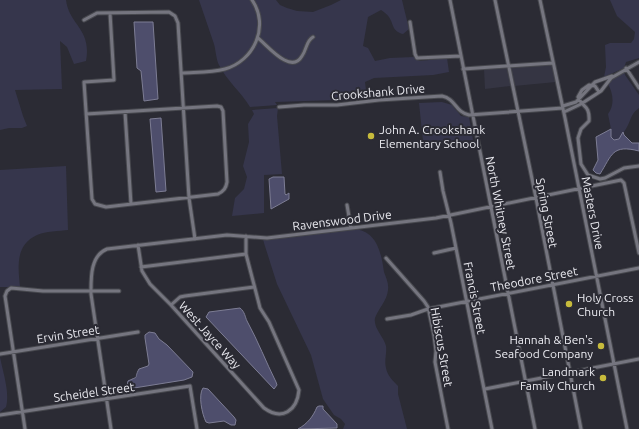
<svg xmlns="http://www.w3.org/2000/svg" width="639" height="429" font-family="Ubuntu,sans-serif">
<rect width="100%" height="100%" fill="#2b2b34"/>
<path fill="#353543" d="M 552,64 L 556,82 L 514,86 L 510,67 Z
M 507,68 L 511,86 L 485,89 L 484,69 Z"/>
<path fill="#36364c" d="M 0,0 L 66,0 C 69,25 92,29 86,61 L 74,64 L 67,47 L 60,41 L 62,89 L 15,90 L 23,116 L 27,126 L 22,128 L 9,128 L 0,130 Z
M 199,0 L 276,0 L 280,5 L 287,8 L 297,11 L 313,12 L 331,5 L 341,0 L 402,0 L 409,29 L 403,34 C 392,31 394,25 389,17 C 387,14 384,12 381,10 L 368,17 L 363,46 L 368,48 L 375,61 L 390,58 L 414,57 L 417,60 L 420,61 L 447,58 L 449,72 L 433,75 L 374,78 L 365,82 L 367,99 L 275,102 L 277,105 L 250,107 C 241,92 227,81 219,65 C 216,59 216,51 214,44 C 209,29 204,15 199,0 Z
M 610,0 L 639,0 L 639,58 L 626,62 L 624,68 L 604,77 L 606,67 L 605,45 L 610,43 L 631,43 L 634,39 L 635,32 L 617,16 Z
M 624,71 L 625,75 L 639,95 L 639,108 C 631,114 632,117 628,125 C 626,130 622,134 619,139 L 614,140 L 611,137 L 611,129 L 608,114 C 615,105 613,93 608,84 L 612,79 Z
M 442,102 L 452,105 L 461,116 L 469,117 L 473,140 L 429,143 L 423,141 L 419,103 Z
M 278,108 L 277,116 L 282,174 L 264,175 L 264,213 L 232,216 L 235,198 L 244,189 L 247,177 L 243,166 L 249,142 L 248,124 L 254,114 L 252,110 Z
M 66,166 L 68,230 C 60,231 45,231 37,235 C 15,245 18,267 20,287 L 0,287 L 0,170 Z
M 356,229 C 378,233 381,253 384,272 C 386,278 389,283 388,290 C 387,301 378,309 375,318 C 373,328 384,337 386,346 C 387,354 384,361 386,368 C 387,375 393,381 398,386 L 398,394 L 407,429 L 343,429 L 345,424 L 341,419 L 334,415 L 323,399 L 311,355 L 277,284 L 264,243 L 263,239 Z
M 0,357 C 3,373 10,392 6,407 L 0,412 Z"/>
<path fill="#4e4e6c" stroke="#7d7d94" d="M 134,22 L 153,22 L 158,99 L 144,101 L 141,71 L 137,68 Z
M 161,118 L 166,191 L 156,192 L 150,119 Z
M 611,129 L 611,137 L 614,140 L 619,139 L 623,132 L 624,135 L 632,143 L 639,143 L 639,151 C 612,144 612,155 600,174 L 596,173 L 593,170 L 598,160 L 596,137 Z
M 273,177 L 284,177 L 285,194 L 286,195 L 289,193 L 289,199 L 271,209 L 269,179 Z
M 240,308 C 245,312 245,317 247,321 C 258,341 266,362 276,382 L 277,385 L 274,389 L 206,317 L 209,312 Z
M 149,332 L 155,333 L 159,339 L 167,345 L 193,372 L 192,377 L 184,380 L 134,388 L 127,386 L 128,381 C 141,375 133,380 139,369 L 148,366 L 149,364 L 145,338 L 145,335 Z
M 203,388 L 208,389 L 234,417 L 236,420 L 235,425 L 231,425 L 224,421 L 209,423 L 206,422 C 202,414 198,395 203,388 Z
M 319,406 L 323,406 L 323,409 L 337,424 L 337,428 L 298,429 C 307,424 313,417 317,407 Z"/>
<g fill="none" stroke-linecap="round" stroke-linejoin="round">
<defs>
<path id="minor" d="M 450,0 L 535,429
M 495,0 L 536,198 L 581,429
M 540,0 L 565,118 L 627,429
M 84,20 L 97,13 L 169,12 L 175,16 L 178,23 L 189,198 L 195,239
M 410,22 L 415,54 L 417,58 L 461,56
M 258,38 C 268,46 291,75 302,56 C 307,49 306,41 313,37
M 626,68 L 639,88
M 463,69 L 553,63
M 181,73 C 195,72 211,73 225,69 C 254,61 270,26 252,0
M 599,92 L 595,86 L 589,85 L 582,90 L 578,97 C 582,108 590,104 589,121 L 581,129 L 578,138 L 581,164 L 588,175 L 600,179 L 605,178 L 624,168 L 639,166
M 563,106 L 576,102 L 595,82 L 612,76
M 279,107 L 304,105 L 337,105 L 379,100 L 442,96 C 456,99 455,112 469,115 L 563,108
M 125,112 L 131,204
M 564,112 L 581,104 L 601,91 L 611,78 L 639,62
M 86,114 L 217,106 L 221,107 L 223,111 L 227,182 C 226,188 224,191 218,194 L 106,207 L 95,204 L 92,199 L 84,82 L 114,80 L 110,13
M 440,172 L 443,191 L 451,223 L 492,429
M 347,205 L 351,228
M 138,245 L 142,271 L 150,284 L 171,305 L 264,408 C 282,421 297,411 299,390 L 269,322 L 260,308 L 258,300 L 246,254 L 246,236
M 434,253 L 456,248
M 386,258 L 424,301 L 428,307 L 434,335 L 436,351 L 435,362 L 448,429
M 141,267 L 246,254
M 5,296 L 25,429
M 5,296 L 7,291 L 11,288 L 43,291 L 119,291
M 171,305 L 180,297 L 185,296 L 254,287
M 387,319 L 411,315 L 428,309 L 639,268
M 0,354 L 138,332
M 485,389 L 639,359
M 0,415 L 190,386 L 197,429
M 111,429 L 91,294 C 91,278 90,256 107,249 L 227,235 L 267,238 L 436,218 L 621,180 L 624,183 L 639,253"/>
</defs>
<use href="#minor" stroke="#47484e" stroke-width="5"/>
<use href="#minor" stroke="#75757f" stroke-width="3"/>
</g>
<g fill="#c7bb3c" stroke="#2b2b34" stroke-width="1.5">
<circle cx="371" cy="136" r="4"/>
<circle cx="569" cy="304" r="4"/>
<circle cx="601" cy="346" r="4"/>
<circle cx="603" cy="378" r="4"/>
</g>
<g text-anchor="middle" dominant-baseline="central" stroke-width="4" stroke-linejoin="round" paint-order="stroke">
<g font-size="12" fill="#ebebf1" stroke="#2b2b34">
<text transform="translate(378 92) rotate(-5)">Crookshank Drive</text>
<text transform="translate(501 213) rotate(79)">North Whitney Street</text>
<text transform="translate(547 213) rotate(79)">Spring Street</text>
<text transform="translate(593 213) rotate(79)">Masters Drive</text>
<text transform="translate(342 220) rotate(-7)">Ravenswood Drive</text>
<text transform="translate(534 279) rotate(-11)">Theodore Street</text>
<text transform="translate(475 298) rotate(79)">Francis Street</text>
<text transform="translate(68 334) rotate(-9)">Ervin Street</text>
<text transform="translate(210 335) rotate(48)">West Jayce Way</text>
<text transform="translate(442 347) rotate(80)">Hibiscus Street</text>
<text transform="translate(94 392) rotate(-8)">Scheidel Street</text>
</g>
<g font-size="12" fill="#ebebf1" stroke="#2b2b34" text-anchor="start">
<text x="379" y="129">John A. Crookshank<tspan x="379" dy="14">Elementary School</tspan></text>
<text x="577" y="297">Holy Cross<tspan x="577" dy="14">Church</tspan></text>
<text x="593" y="339" text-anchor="end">Hannah &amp; Ben's<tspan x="593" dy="14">Seafood Company</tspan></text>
<text x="595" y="371" text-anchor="end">Landmark<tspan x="595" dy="14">Family Church</tspan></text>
</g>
</g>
</svg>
